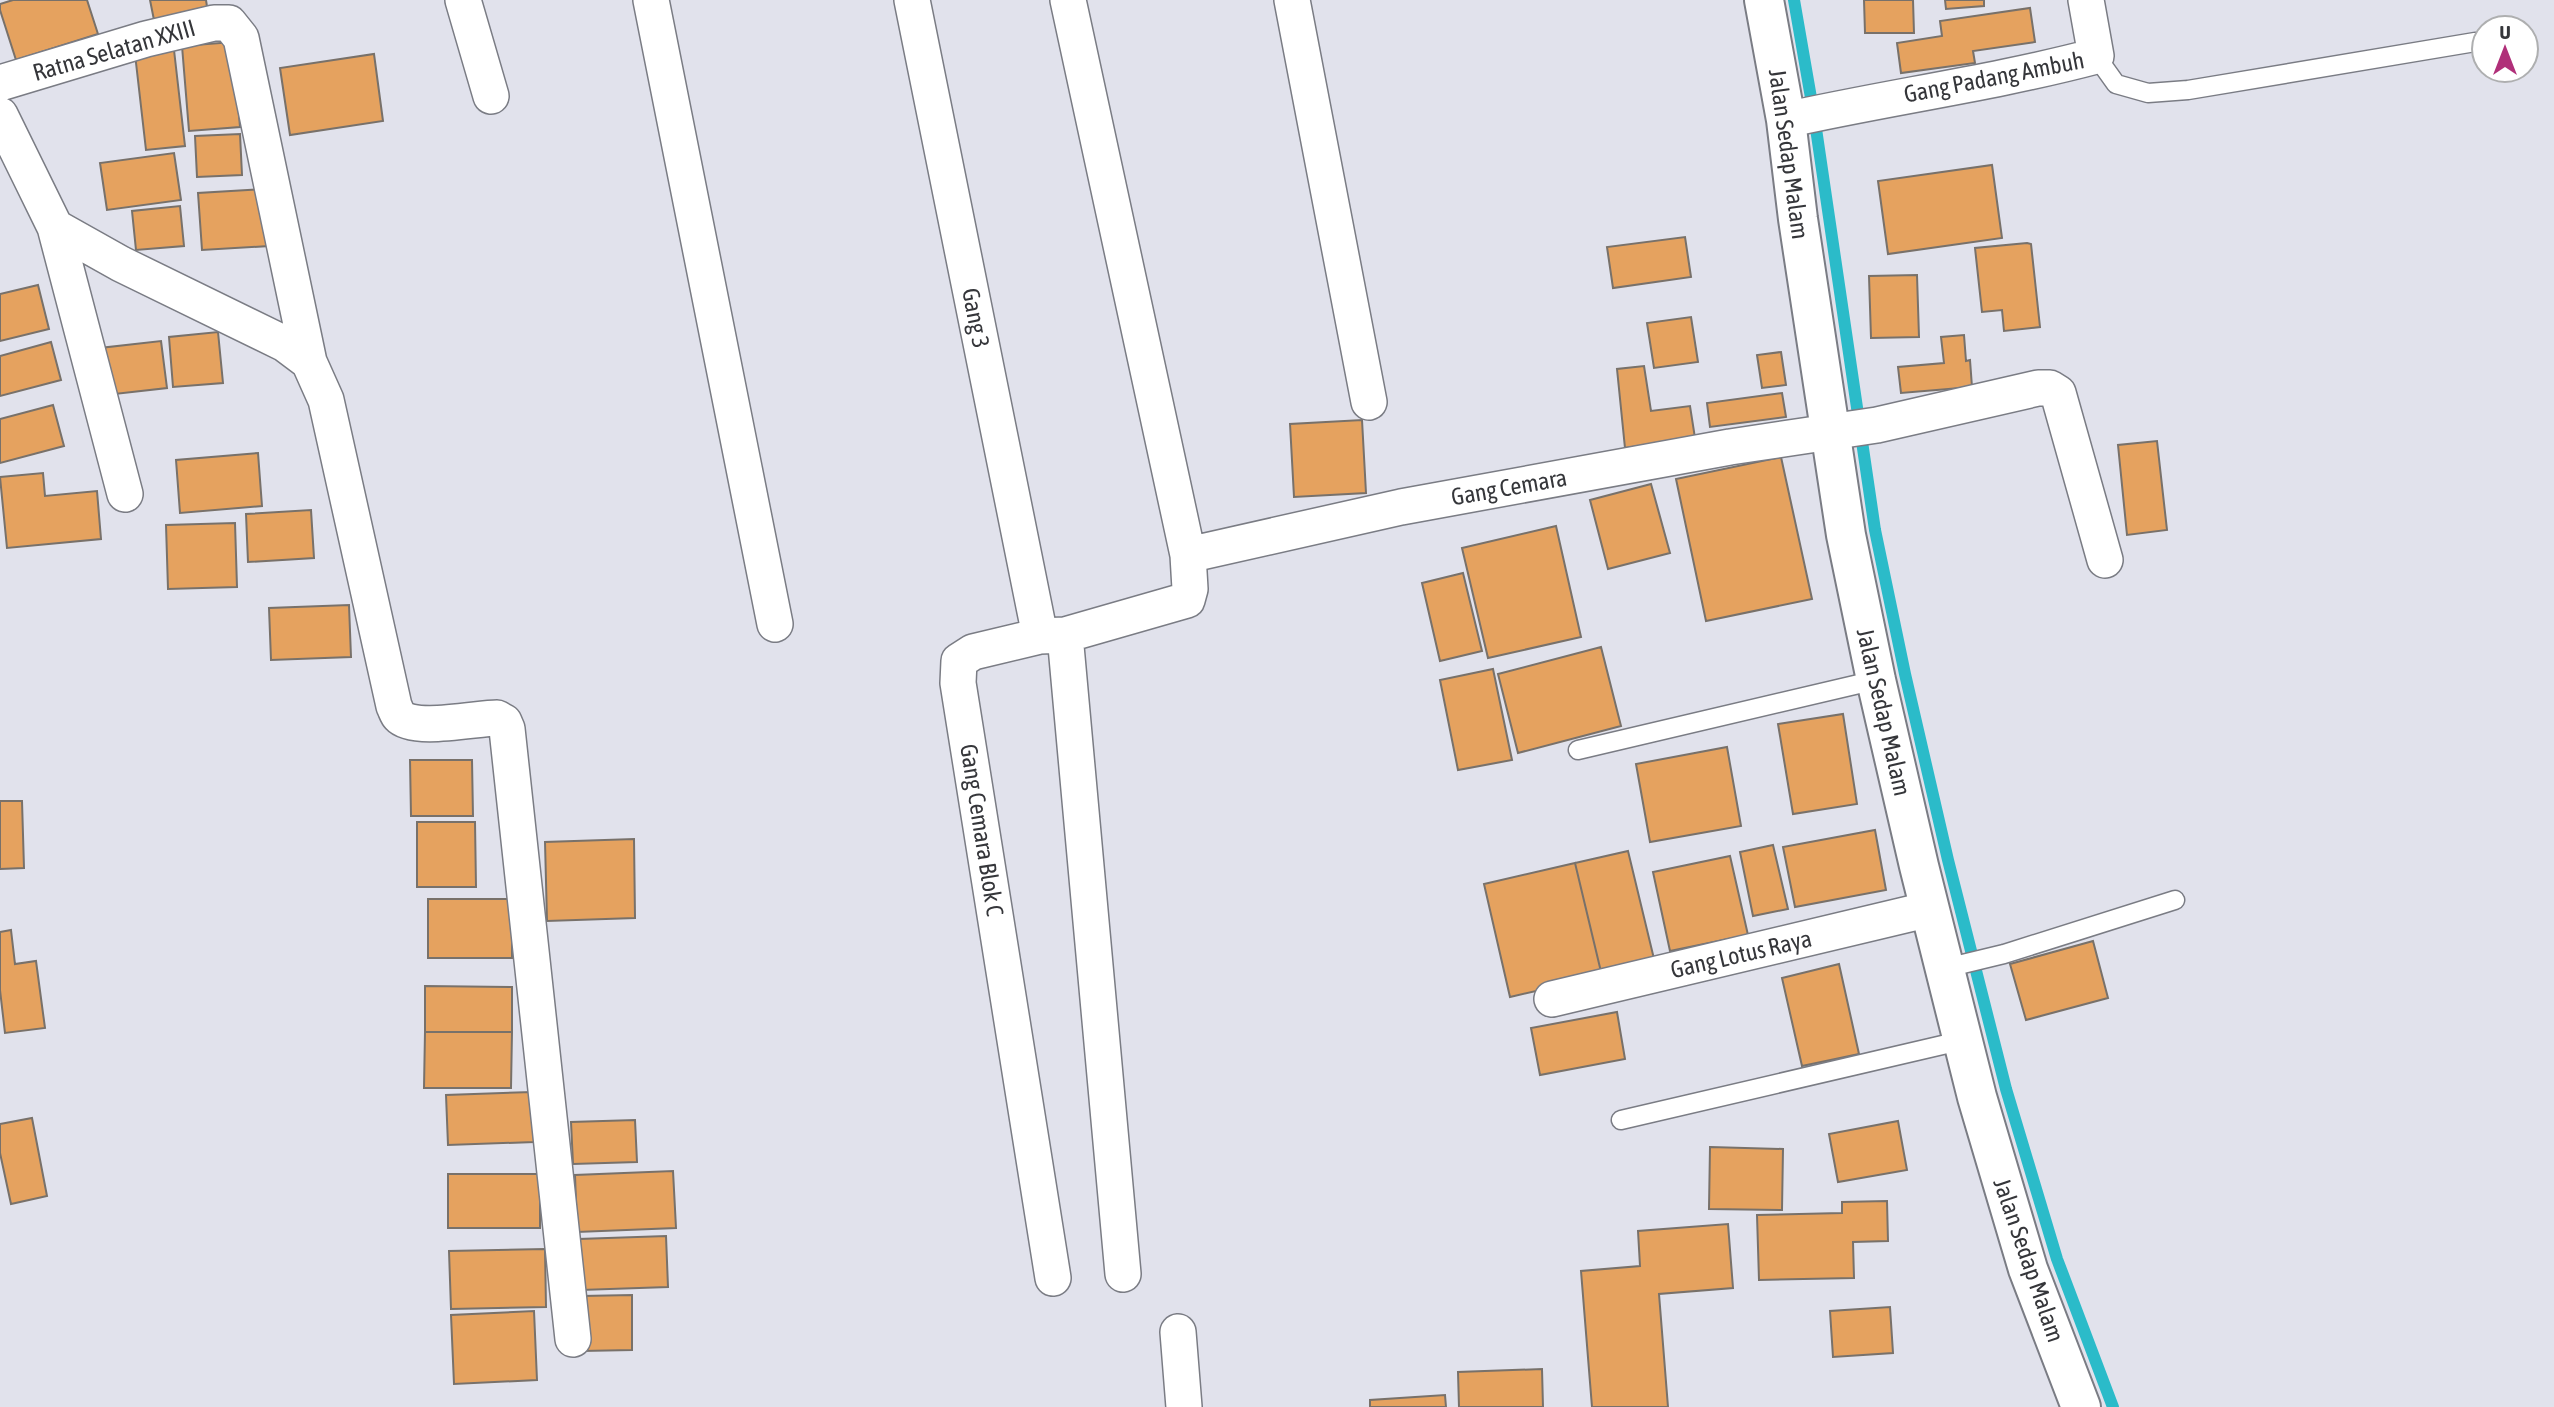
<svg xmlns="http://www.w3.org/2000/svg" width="2554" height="1407" font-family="'Asap Condensed',sans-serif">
<rect width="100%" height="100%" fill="#e1e2ec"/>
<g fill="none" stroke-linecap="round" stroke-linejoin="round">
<path stroke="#2bbbc9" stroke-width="12" d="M 1794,0 L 1814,115 L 1875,530 L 1905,674 L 1948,860 L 2006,1089 L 2057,1259 L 2113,1407"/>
</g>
<path fill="#e5a25f" stroke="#78716a" stroke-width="2" d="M 13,0 L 87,0 L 98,34 L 16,60 L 0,10 L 0,4 Z
M 150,0 L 206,0 L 208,13 L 155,25 Z
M 1864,0 L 1913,0 L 1914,33 L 1865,33 Z
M 1945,0 L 1984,0 L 1984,6 L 1946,9 Z
M 2030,8 L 2035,42 L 1973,51 L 1975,63 L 1901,73 L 1897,43 L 1942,36 L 1940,21 Z
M 233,42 L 240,127 L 189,131 L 182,46 Z
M 174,50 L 185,146 L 146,150 L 135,54 Z
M 374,54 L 383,121 L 290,135 L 280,68 Z
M 240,134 L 242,175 L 197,177 L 195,136 Z
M 174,153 L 181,200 L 107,210 L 100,163 Z
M 1992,165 L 2002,238 L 1888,254 L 1878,181 Z
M 265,189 L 269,246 L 202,250 L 198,193 Z
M 180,206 L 184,246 L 136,250 L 132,211 Z
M 1685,237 L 1691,277 L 1613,288 L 1607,247 Z
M 2027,243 L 2031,244 L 2040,327 L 2004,331 L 2002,310 L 1982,312 L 1975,248 Z
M 1917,275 L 1919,337 L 1871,338 L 1869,276 Z
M 38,285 L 49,329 L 0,341 L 0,294 Z
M 1691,317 L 1698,362 L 1654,368 L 1647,323 Z
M 218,332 L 223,383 L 173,387 L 169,337 Z
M 1964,335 L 1966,361 L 1970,360 L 1972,387 L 1901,393 L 1898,367 L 1944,363 L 1941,337 Z
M 161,341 L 167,388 L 106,395 L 100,348 Z
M 51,342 L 61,380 L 0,396 L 0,356 Z
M 1781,352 L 1786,385 L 1762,388 L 1757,355 Z
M 1644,366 L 1651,411 L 1690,406 L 1695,438 L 1625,448 L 1617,369 Z
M 1782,393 L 1786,417 L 1710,427 L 1707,403 Z
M 53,405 L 64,446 L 0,463 L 0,419 Z
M 1362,420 L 1366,493 L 1294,497 L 1290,424 Z
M 2157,441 L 2167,530 L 2127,535 L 2118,445 Z
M 258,453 L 262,506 L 180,513 L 176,460 Z
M 1781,457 L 1812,599 L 1706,621 L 1676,479 Z
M 43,473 L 45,496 L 97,491 L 101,539 L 7,548 L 0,477 Z
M 1651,484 L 1670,553 L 1608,569 L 1590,500 Z
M 311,510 L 314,558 L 248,562 L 246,514 Z
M 235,523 L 237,587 L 168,589 L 166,525 Z
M 1556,526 L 1581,637 L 1488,658 L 1462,548 Z
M 1463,573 L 1482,651 L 1440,661 L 1422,583 Z
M 349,605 L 351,657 L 271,660 L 269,608 Z
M 1601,647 L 1621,726 L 1518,753 L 1498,674 Z
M 1493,669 L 1512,760 L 1458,770 L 1440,680 Z
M 1843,714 L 1857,804 L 1793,814 L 1778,724 Z
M 1727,747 L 1741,826 L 1650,842 L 1636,764 Z
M 410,760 L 472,760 L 473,816 L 411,816 Z
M 0,801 L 22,801 L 24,868 L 0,869 Z
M 417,822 L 475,822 L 476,887 L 417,887 Z
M 1875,830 L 1886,890 L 1795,907 L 1783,847 Z
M 634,839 L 635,918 L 547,921 L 545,842 Z
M 1773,845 L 1788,909 L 1753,916 L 1740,852 Z
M 1628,851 L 1655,963 L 1602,976 L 1575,863 Z
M 1730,856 L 1748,935 L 1670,951 L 1653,872 Z
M 1575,863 L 1602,976 L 1510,997 L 1484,884 Z
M 428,899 L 512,899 L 512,958 L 428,958 Z
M 11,930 L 15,964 L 36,961 L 45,1028 L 5,1033 L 0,990 L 0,932 Z
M 2093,941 L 2108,998 L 2026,1020 L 2010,964 Z
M 1839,964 L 1859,1054 L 1802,1066 L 1782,978 Z
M 425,986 L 512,987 L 512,1032 L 425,1032 Z
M 1617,1012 L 1625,1059 L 1540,1075 L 1531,1028 Z
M 425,1032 L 512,1032 L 511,1088 L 424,1088 Z
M 532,1092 L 534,1142 L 448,1145 L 446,1095 Z
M 32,1118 L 47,1196 L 11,1204 L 0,1153 L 0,1124 Z
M 635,1120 L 637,1162 L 573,1164 L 571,1122 Z
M 1898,1121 L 1907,1170 L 1838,1182 L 1829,1134 Z
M 1710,1147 L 1783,1149 L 1782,1210 L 1709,1209 Z
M 673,1171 L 676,1228 L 577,1232 L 575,1175 Z
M 448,1174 L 540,1174 L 540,1228 L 448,1228 Z
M 1887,1201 L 1888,1241 L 1853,1242 L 1854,1278 L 1759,1280 L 1757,1215 L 1842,1213 L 1842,1202 Z
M 1728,1224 L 1733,1288 L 1659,1294 L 1668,1407 L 1592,1407 L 1581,1271 L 1640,1266 L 1638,1231 Z
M 666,1236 L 668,1287 L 581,1290 L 579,1239 Z
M 545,1249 L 546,1307 L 451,1309 L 449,1251 Z
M 632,1295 L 632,1350 L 582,1351 L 582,1296 Z
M 1890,1307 L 1893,1353 L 1833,1357 L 1830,1311 Z
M 534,1311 L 537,1380 L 454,1384 L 451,1315 Z
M 1542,1369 L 1543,1407 L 1459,1407 L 1458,1372 Z
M 1445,1395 L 1446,1407 L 1370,1407 L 1370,1400 Z"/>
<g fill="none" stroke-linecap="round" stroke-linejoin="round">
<defs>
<path id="lane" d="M 2096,56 L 2116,84 L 2148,93 L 2188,90 L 2475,42
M 1578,750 L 1876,680
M 1946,968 L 2004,954 L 2175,900
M 1621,1120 L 1964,1040"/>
<path id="street" d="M 463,0 L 491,96
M 651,0 L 775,624
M 912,0 L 1040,636
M 1292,0 L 1369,402
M 0,83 L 146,39 L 214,23 L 229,23 L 241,38 L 309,362 L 326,400 L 394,706 C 396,710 397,714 399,716 C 413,732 477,718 497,718 L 504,722 L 507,729 L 573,1339
M 0,115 L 55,227 L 125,494
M 1786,120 C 1889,97 1994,83 2096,56 L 2086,0
M 55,227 L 121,264 L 285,344 L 309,362
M 1188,555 L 1401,507 L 1730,447 L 1877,425 L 2038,388 L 2050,388 L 2058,393 L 2105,560
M 1065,635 L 1123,1274
M 1552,999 L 1930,909
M 1053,1278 L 958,683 L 959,661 L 973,652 L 1040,636 L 1065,635 L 1187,600 L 1190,589 L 1188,555 L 1068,0
M 1178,1332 L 1184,1407"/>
<path id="secondary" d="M 1764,0 L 1786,120 L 1798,219 L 1846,535 L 1876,680 L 1919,866 L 1977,1097 L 2028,1269 L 2081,1407"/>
</defs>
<use href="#lane" stroke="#7a7c84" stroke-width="21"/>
<use href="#street" stroke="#7a7c84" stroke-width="38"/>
<use href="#secondary" stroke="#7a7c84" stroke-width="42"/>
<use href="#lane" stroke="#fff" stroke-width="18"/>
<use href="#street" stroke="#fff" stroke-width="35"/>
<use href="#secondary" stroke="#fff" stroke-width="38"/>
</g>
<g text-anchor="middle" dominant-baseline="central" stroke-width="5" stroke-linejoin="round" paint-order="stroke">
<g font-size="24" fill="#35363a" stroke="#fff">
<text transform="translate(114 50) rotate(-16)">Ratna Selatan XXIII</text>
<text transform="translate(1994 77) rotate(-11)">Gang Padang Ambuh</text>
<text transform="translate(1789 154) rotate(82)">Jalan Sedap Malam</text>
<text transform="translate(976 318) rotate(79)">Gang 3</text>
<text transform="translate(1509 487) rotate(-10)">Gang Cemara</text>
<text transform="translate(1884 712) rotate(77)">Jalan Sedap Malam</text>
<text transform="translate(982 830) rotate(81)">Gang Cemara Blok C</text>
<text transform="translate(1741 954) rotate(-13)">Gang Lotus Raya</text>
<text transform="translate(2029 1260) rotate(71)">Jalan Sedap Malam</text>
</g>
</g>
<g transform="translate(2505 49)"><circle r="33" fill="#ffffff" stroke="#aeafb0" stroke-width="2"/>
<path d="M0-5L12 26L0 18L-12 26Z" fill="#b02f79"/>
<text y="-10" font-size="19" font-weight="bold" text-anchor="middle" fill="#35363a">U</text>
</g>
</svg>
